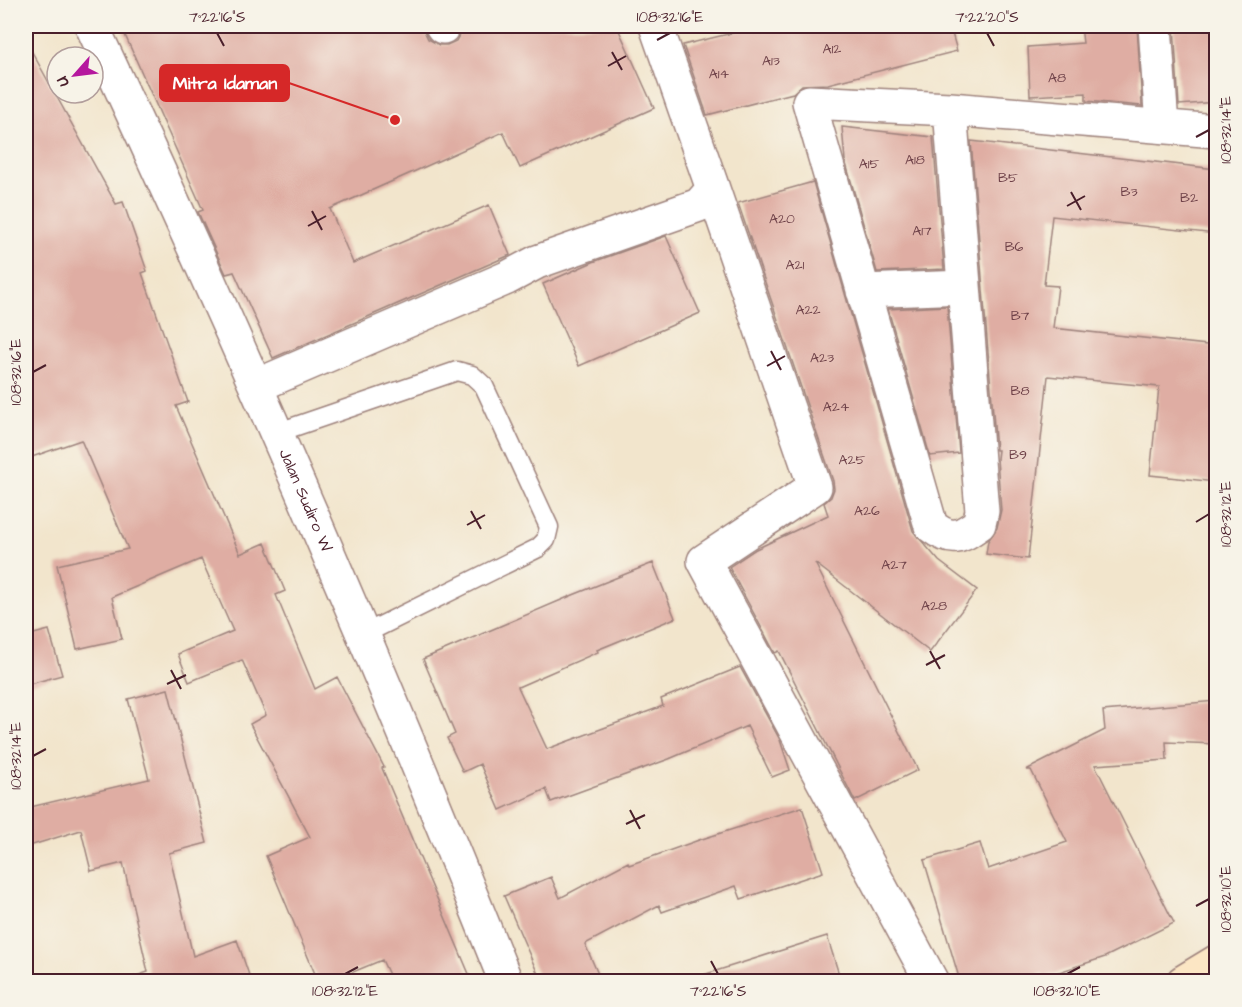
<svg xmlns="http://www.w3.org/2000/svg" width="1242" height="1007" font-family="'Architects Daughter',sans-serif">
<rect width="100%" height="100%" fill="#f7f3e8"/>
<filter id="ink" filterUnits="userSpaceOnUse"><feTurbulence type="fractalNoise" baseFrequency=".0167" numOctaves="2"/><feDisplacementMap in="SourceGraphic" scale="12" xChannelSelector="R" yChannelSelector="G"/><feConvolveMatrix kernelMatrix="1 2 1 2 8 2 1 2 1" color-interpolation-filters="sRGB"/></filter>
<filter id="wash" filterUnits="userSpaceOnUse"><feTurbulence type="fractalNoise" baseFrequency=".008" numOctaves="4" result="noise"/><feDisplacementMap in="SourceGraphic" scale="24" xChannelSelector="R" yChannelSelector="G"/><feGaussianBlur stdDeviation="1.35" result="paint"/><feColorMatrix in="noise" values="0 0 0 0 0 0 0 0 0 0 0 0 0 0 0 0 0 1.4 0 .05"/><feComposite in="paint" operator="in"/></filter>
<g filter="url(#wash)">
<rect width="100%" height="100%" fill="#f2e5cc"/>
<g id="blocks">
<path fill="#dfada3" d="M 121,26 L 424,26 L 424,31 L 428,39 L 439,45 L 447,45 L 456,41 L 461,32 L 461,26 L 617,26 L 654,108 L 520,168 L 503,132 L 330,209 L 353,263 L 489,205 L 510,255 L 273,358 L 234,272 L 226,274 L 198,212 L 203,210 Z
M 761,26 L 950,26 L 957,51 L 828,84 L 802,85 L 793,93 L 707,115 L 683,45 Z
M 1081,26 L 1137,26 L 1142,106 L 1086,101 L 1086,93 L 1030,96 L 1028,47 L 1083,43 Z
M 1174,26 L 1216,26 L 1216,102 L 1179,105 Z
M 26,41 L 116,204 L 123,202 L 147,271 L 142,273 L 188,402 L 176,406 L 240,554 L 265,543 L 285,591 L 276,595 L 315,689 L 337,677 L 384,767 L 382,768 L 472,981 L 392,981 L 382,960 L 331,981 L 318,981 L 266,856 L 310,837 L 250,724 L 266,715 L 242,660 L 189,682 L 178,654 L 233,631 L 201,559 L 112,597 L 122,639 L 77,649 L 57,565 L 128,549 L 81,440 L 26,459 Z
M 842,127 L 933,137 L 944,269 L 877,272 L 845,160 Z
M 971,141 L 1216,169 L 1216,234 L 1052,216 L 1044,285 L 1058,286 L 1053,328 L 1216,346 L 1216,482 L 1150,475 L 1159,387 L 1048,376 L 1028,559 L 986,554 L 988,541 L 997,528 L 1001,510 L 997,459 L 998,450 L 996,450 Z
M 813,182 L 913,531 L 939,561 L 977,590 L 930,652 L 815,563 L 918,770 L 855,801 L 779,651 L 775,653 L 729,567 L 756,549 L 828,515 L 824,503 L 831,497 L 834,489 L 833,481 L 738,203 Z
M 666,236 L 700,313 L 579,366 L 543,284 L 593,262 Z
M 947,306 L 959,453 L 930,456 L 888,309 Z
M 653,563 L 675,618 L 597,650 L 598,652 L 518,687 L 547,749 L 663,706 L 661,699 L 740,667 L 780,740 L 790,770 L 772,777 L 747,726 L 669,759 L 551,802 L 546,789 L 500,810 L 480,764 L 463,772 L 447,738 L 455,734 L 423,659 L 573,595 Z
M 49,630 L 62,675 L 26,685 L 26,636 Z
M 168,689 L 207,843 L 169,853 L 193,956 L 237,940 L 251,981 L 133,981 L 133,977 L 148,972 L 123,863 L 91,871 L 81,830 L 26,847 L 26,808 L 149,779 L 128,699 Z
M 1216,701 L 1216,744 L 1166,742 L 1167,760 L 1095,765 L 1174,923 L 1105,957 L 1044,977 L 1043,973 L 1015,981 L 960,981 L 924,860 L 980,843 L 988,869 L 1067,842 L 1031,770 L 1026,770 L 1105,730 L 1103,711 Z
M 802,807 L 823,872 L 741,899 L 736,886 L 662,912 L 659,905 L 585,944 L 601,981 L 541,981 L 504,896 L 551,877 L 560,898 L 628,862 L 629,865 L 699,840 Z
M 827,936 L 841,981 L 704,981 L 703,975 Z"/>
</g>
</g>
<g filter="url(#ink)">
<use href="#blocks" fill-opacity="0" stroke="#9e827c" stroke-width="1.5"/>
<g fill="none" stroke-linecap="round" stroke-linejoin="round">
<defs>
<path id="service" d="M 276,433 L 457,371 L 472,375 L 484,386 L 549,527 L 546,540 L 538,548 L 362,635"/>
<path id="minor" d="M 442,26 L 443,27
M 1155,26 L 1162,126
M 950,109 L 982,511 L 979,524 C 959,538 952,542 931,526 L 809,102 L 950,109 L 1216,131
M 713,189 L 815,487 L 704,561 L 932,982
M 863,291 L 964,287
M 256,386 L 507,278 L 537,262 L 699,205 L 713,189 L 656,26"/>
<g id="tertiary">
<path id="s1" d="M 92,26 C 239,340 377,659 506,982"/>
</g>
<path id="secondary" d="M 1183,982 L 1216,962"/>
</defs>
<use href="#service" stroke="#9e827c" stroke-width="21"/>
<use href="#minor" stroke="#9e827c" stroke-width="36"/>
<use href="#tertiary" stroke="#9e827c" stroke-width="36"/>
<use href="#secondary" stroke="#9e827c" stroke-width="36"/>
<use href="#service" stroke="#fff" stroke-width="18"/>
<use href="#minor" stroke="#fff" stroke-width="33"/>
<use href="#tertiary" stroke="#fff" stroke-width="33"/>
<use href="#secondary" stroke="#fce6c4" stroke-width="33"/>
</g>
</g>
<path fill="none" stroke="#4a1f2b" stroke-width="2" d="M 217,33 L 224,46M 987,33 L 994,46M 657,40 L 670,33M 612,52 L 622,70M 608,66 L 626,56M 1196,137 L 1209,130M 1071,192 L 1081,210M 1067,206 L 1085,196M 312,211 L 322,230M 308,226 L 326,216M 771,351 L 781,370M 767,366 L 785,356M 33,372 L 46,365M 471,511 L 481,529M 1196,522 L 1209,514M 467,525 L 485,515M 930,651 L 940,669M 926,665 L 945,655M 171,670 L 181,689M 167,684 L 186,675M 33,756 L 46,749M 630,810 L 640,829M 626,824 L 645,815M 1196,906 L 1209,899M 711,961 L 718,974M 345,974 L 358,967M 1067,974 L 1080,967"/>
<g text-anchor="middle" dominant-baseline="central" stroke-width="5" stroke-linejoin="round" paint-order="stroke">
<g font-size="14" fill="#6f4249">
<text x="832" y="49">A12</text>
<text x="771" y="61">A13</text>
<text x="719" y="74">A14</text>
<text x="1057" y="78">A8</text>
<text x="915" y="160">A18</text>
<text x="869" y="164">A15</text>
<text x="1008" y="178">B5</text>
<text x="1129" y="192">B3</text>
<text x="1189" y="198">B2</text>
<text x="782" y="219">A20</text>
<text x="922" y="231">A17</text>
<text x="1014" y="247">B6</text>
<text x="795" y="265">A21</text>
<text x="808" y="310">A22</text>
<text x="1020" y="316">B7</text>
<text x="822" y="358">A23</text>
<text x="1020" y="391">B8</text>
<text x="836" y="407">A24</text>
<text x="1018" y="455">B9</text>
<text x="852" y="460">A25</text>
<text x="867" y="511">A26</text>
<text x="894" y="565">A27</text>
<text x="934" y="606">A28</text>
</g>
<g font-size="16" fill="#4a1f2b" stroke="#f7f3e8">
<text stroke="none"><textPath href="#s1" startOffset="520">Jalan Sudiro W</textPath></text>
</g>
</g>
<path fill="none" stroke="#d62828" stroke-width="2" d="M395 120L289 83"/>
<circle fill="#d62828" stroke="#f7f3e8" stroke-width="2" cx="395" cy="120" r="6"/>
<rect fill="#d62828" stroke="#d62828" stroke-width="2" x="160" y="65" width="129" height="36" rx="6"/>
<g font-size="18" text-anchor="middle" font-weight="bold" fill="#fff">
<text x="225" y="89">Mitra Idaman</text>
</g>
<rect width="1242" height="1007" fill="none" stroke="#f7f3e8" stroke-width="66"/>
<g transform="translate(75 75) rotate(242)"><circle r="28" fill="#f7f3e8" stroke="#b29e9c" stroke-width="1.5"/>
<path d="M0-4.5L10 22L0 15L-10 22Z" fill="#b5179e"/>
<text y="-9" font-size="16" font-weight="bold" text-anchor="middle" fill="#4a1f2b">U</text>
</g>
<rect x="33" y="33" width="1176" height="941" fill="none" stroke="#4a1f2b" stroke-width="2"/>
<g font-size="15" text-anchor="middle" fill="#4a1f2b">
<text x="217" y="22">7°22'16"S</text>
<text x="670" y="22">108°32'16"E</text>
<text x="987" y="22">7°22'20"S</text>
<text transform="translate(1226 130) rotate(-90)" y="5">108°32'14"E</text>
<text transform="translate(16 372) rotate(-90)" y="5">108°32'16"E</text>
<text transform="translate(1226 514) rotate(-90)" y="5">108°32'12"E</text>
<text transform="translate(16 756) rotate(-90)" y="5">108°32'14"E</text>
<text transform="translate(1226 899) rotate(-90)" y="5">108°32'10"E</text>
<text x="345" y="996">108°32'12"E</text>
<text x="718" y="996">7°22'16"S</text>
<text x="1067" y="996">108°32'10"E</text>
</g>
</svg>
